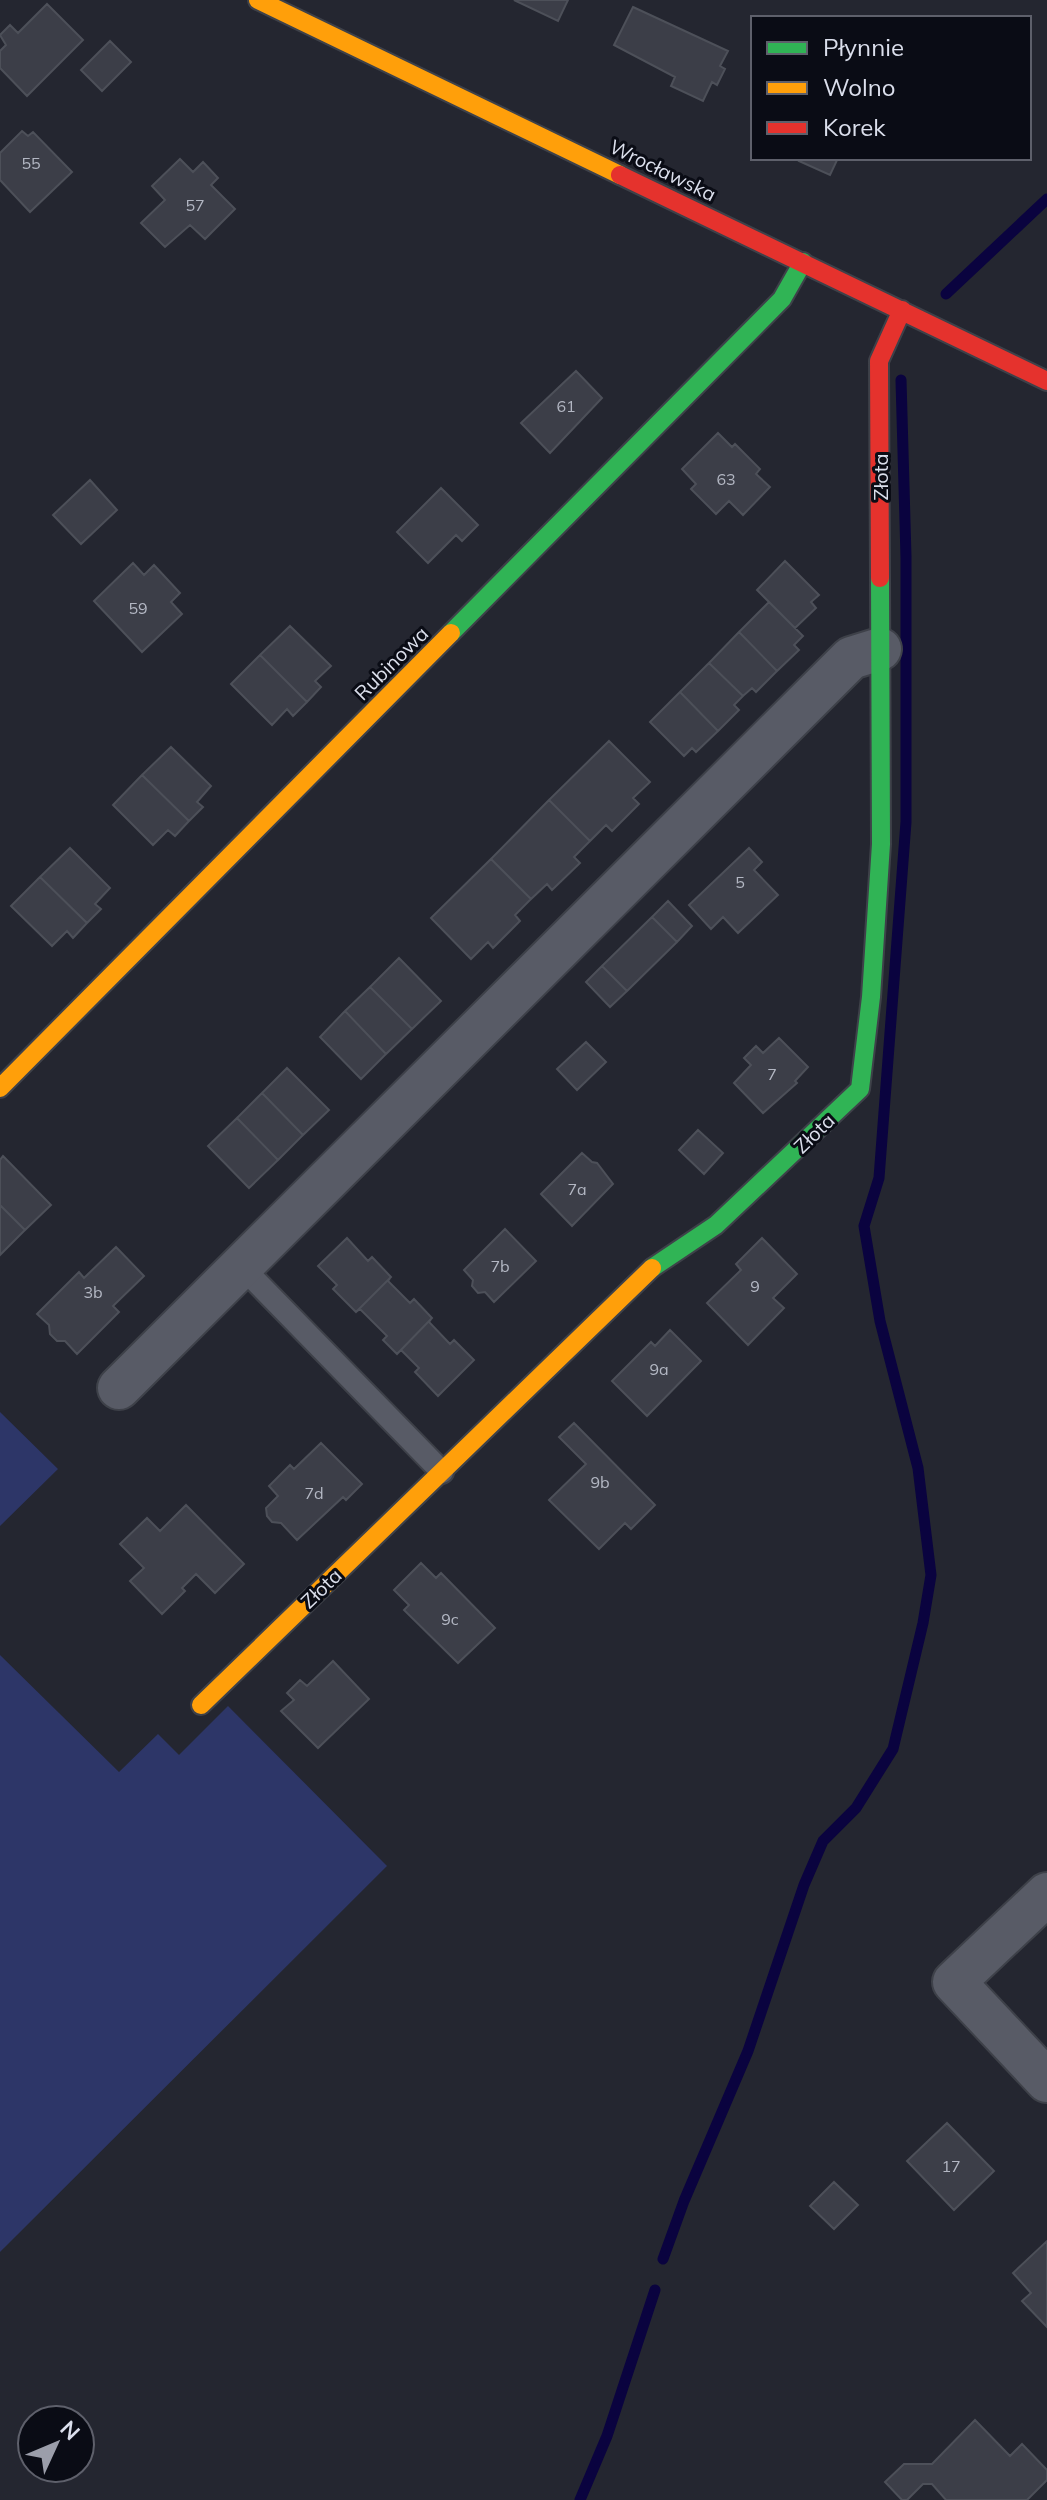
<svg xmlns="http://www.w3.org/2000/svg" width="1047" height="2500" font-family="Mulish,sans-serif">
<rect width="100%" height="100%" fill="#242630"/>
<path fill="#2d3668" d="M 0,1412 L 58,1469 L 0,1526 Z
M 0,1655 L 119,1772 L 158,1734 L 179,1755 L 228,1706 L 387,1866 L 0,2252 Z"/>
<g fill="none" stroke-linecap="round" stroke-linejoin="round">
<path stroke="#0a033f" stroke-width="11" d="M 946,294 L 1047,199
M 663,2259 L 684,2201 L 748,2051 L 804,1885 L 823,1841 L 856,1808 L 893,1749 L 923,1623 L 931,1575 L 918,1468 L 880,1321 L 864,1226 L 879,1178 L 906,822 L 906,557 L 901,380
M 580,2500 L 607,2436 L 655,2290"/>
</g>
<path fill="#3c3e48" stroke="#4d5059" stroke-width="2" d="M 514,0 L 568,0 L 558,21 Z
M 47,4 L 83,40 L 27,96 L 0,68 L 0,51 L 6,45 L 0,35 L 10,25 L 18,33 Z
M 633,7 L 728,51 L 720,66 L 725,69 L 717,85 L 712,82 L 703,101 L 671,86 L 675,77 L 614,45 Z
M 110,41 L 131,62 L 102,91 L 81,70 Z
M 22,131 L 28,136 L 33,132 L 72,172 L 30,212 L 0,180 L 0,153 Z
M 801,158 L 838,158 L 830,175 L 799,161 Z
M 180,159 L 193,172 L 203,162 L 218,178 L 211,185 L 235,209 L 205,239 L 190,225 L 165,247 L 141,223 L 165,200 L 152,186 Z
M 576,371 L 602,398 L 550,453 L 521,423 Z
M 718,433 L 732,447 L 735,444 L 760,469 L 756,474 L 770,487 L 743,515 L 729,501 L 716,514 L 691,489 L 696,484 L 682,469 Z
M 90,480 L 117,510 L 81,544 L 53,515 Z
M 441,488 L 478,525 L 462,541 L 456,535 L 428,563 L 397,532 Z
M 785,561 L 819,595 L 811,602 L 816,608 L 795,628 L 757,590 Z
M 133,563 L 144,575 L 154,565 L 180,593 L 171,602 L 182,614 L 142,652 L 94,601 Z
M 769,602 L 803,636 L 794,645 L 799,650 L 777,671 L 739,632 Z
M 290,626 L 331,666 L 315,681 L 321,687 L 307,702 L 260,655 Z
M 739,632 L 777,671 L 756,692 L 752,688 L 743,696 L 709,663 Z
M 260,655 L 307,702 L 293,716 L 287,709 L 272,725 L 231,684 Z
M 709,663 L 743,696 L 734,705 L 739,710 L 718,731 L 680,692 Z
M 680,692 L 718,731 L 696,752 L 692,748 L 684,756 L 650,722 Z
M 609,741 L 650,782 L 633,798 L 639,804 L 612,831 L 606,825 L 590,841 L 549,800 Z
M 171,747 L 211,786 L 197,802 L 203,807 L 189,821 L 142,775 Z
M 142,775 L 189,821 L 175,836 L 168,830 L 153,845 L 113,805 Z
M 549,800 L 590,841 L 574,857 L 580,863 L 552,890 L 547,884 L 531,899 L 491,859 Z
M 70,848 L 110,888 L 95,904 L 101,909 L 87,923 L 40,877 Z
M 749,848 L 762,862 L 754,870 L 778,895 L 738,933 L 723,917 L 711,929 L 689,905 Z
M 491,859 L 531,899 L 515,915 L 520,921 L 493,948 L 488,942 L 471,959 L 431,918 Z
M 40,877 L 87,923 L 73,938 L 67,931 L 52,946 L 11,906 Z
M 668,901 L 692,926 L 677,942 L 652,917 Z
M 652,917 L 677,942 L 627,991 L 602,966 Z
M 399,958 L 441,1001 L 412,1029 L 370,987 Z
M 602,966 L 627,991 L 610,1007 L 586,982 Z
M 370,987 L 412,1029 L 386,1054 L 345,1011 Z
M 345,1011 L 386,1054 L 361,1079 L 320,1037 Z
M 779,1038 L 808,1067 L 795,1081 L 797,1083 L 763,1113 L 734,1083 L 751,1065 L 744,1058 L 756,1046 L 763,1053 Z
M 586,1042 L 606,1062 L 577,1090 L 557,1069 Z
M 287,1068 L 329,1110 L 303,1135 L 262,1093 Z
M 262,1093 L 303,1135 L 278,1160 L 237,1118 Z
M 237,1118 L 278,1160 L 249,1188 L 208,1146 Z
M 698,1130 L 723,1153 L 704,1174 L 679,1150 Z
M 582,1153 L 592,1162 L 597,1163 L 613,1184 L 572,1226 L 541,1194 Z
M 3,1156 L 51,1205 L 25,1230 L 0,1205 L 0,1160 Z
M 0,1205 L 25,1230 L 0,1255 Z
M 505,1229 L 536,1261 L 494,1302 L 485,1292 L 478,1293 L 472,1286 L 473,1280 L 464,1270 Z
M 347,1238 L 368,1261 L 372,1257 L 391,1277 L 356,1312 L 333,1289 L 337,1285 L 318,1266 Z
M 762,1238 L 797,1274 L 773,1298 L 784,1308 L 748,1345 L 707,1303 L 741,1270 L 736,1264 Z
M 116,1247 L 144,1276 L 113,1306 L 119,1312 L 77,1354 L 65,1341 L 57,1341 L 50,1334 L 49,1325 L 37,1314 L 79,1272 L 84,1278 Z
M 391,1277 L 388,1281 L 410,1303 L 414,1299 L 432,1318 L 397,1354 L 383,1340 L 387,1336 L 360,1309 L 356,1312 Z
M 432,1318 L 429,1322 L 450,1344 L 454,1340 L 474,1360 L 438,1396 L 415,1372 L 419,1368 L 401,1350 L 397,1354 Z
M 670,1330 L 701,1361 L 647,1416 L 612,1381 L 651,1342 L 655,1346 Z
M 574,1423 L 655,1505 L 631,1529 L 625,1523 L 599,1549 L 549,1500 L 586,1464 L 559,1437 Z
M 321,1443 L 362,1484 L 346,1500 L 343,1497 L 297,1540 L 281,1523 L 272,1522 L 267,1516 L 266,1508 L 278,1496 L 269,1486 L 290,1465 L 294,1469 Z
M 186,1505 L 244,1564 L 215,1593 L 196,1574 L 182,1588 L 185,1591 L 162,1614 L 130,1581 L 144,1568 L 120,1544 L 147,1518 L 160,1531 Z
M 421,1563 L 436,1578 L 441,1573 L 495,1628 L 458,1663 L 404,1610 L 409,1605 L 394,1590 Z
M 333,1661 L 369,1699 L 318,1748 L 281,1711 L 294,1700 L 287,1693 L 300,1680 L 307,1686 Z
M 947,2123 L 994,2171 L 954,2210 L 907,2161 Z
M 834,2182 L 858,2205 L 834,2229 L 810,2206 Z
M 1047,2241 L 1047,2327 L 1022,2301 L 1031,2293 L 1013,2273 Z
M 975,2420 L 1010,2456 L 1022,2444 L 1047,2470 L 1047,2480 L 1027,2500 L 946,2500 L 932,2484 L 923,2484 L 907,2500 L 902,2500 L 885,2482 L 904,2464 L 932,2464 Z"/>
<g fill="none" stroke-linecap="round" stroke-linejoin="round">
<defs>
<path id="lane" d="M 242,1267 L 442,1472"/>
<path id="street" d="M 119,1388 L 851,658 L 880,649
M 1047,1894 L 954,1982 L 1047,2081"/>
<path id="fast" d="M 451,633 L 782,299 L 803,262
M 652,1268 L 716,1225 L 860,1089 L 871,997 L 881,844 L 880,578"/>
<path id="slow" d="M 258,0 L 620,175
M 0,1088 L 451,633
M 201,1705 L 652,1268"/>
<path id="jam" d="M 620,175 L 1047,381
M 880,578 L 879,361 L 902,310"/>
</defs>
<use href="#lane" stroke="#3e4149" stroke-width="26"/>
<use href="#street" stroke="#3e4149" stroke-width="46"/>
<use href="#fast" stroke="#3e4149" stroke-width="22"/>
<use href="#slow" stroke="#3e4149" stroke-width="22"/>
<use href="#jam" stroke="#3e4149" stroke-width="22"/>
<use href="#lane" stroke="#585b66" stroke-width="22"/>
<use href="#street" stroke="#585b66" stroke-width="42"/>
<use href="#fast" stroke="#30b455" stroke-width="18"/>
<use href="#slow" stroke="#ff9f0a" stroke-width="18"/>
<use href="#jam" stroke="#e5322d" stroke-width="18"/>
</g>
<g text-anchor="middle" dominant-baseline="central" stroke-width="6" stroke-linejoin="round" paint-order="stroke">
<g font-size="16" fill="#b3b7c3">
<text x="31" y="163">55</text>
<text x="195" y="205">57</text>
<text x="566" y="406">61</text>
<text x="726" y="479">63</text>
<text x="138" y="608">59</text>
<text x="740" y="882">5</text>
<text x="772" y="1074">7</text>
<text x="577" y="1189">7a</text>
<text x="500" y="1266">7b</text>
<text x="755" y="1286">9</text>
<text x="93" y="1292">3b</text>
<text x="659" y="1369">9a</text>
<text x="600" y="1482">9b</text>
<text x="314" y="1493">7d</text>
<text x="450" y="1619">9c</text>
<text x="951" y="2166">17</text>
</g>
<g font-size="20" fill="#dbdfec" stroke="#0a0c15">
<text transform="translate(663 170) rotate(26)">Wrocławska</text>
<text transform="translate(880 477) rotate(-90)">Złota</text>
<text transform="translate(391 663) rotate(-45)">Rubinowa</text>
<text transform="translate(814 1133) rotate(-44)">Złota</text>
<text transform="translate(321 1588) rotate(-44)">Złota</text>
</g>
</g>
<rect x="751" y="16" width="280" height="144" fill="#0a0c15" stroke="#5e606b" stroke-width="2"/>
<rect x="767" y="42" width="40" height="12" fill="#30b455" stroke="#5e606b" stroke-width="2"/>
<text x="823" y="56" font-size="24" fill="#dbdfec">Płynnie</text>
<rect x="767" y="82" width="40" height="12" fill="#ff9f0a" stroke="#5e606b" stroke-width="2"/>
<text x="823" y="96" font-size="24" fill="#dbdfec">Wolno</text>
<rect x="767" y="122" width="40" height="12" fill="#e5322d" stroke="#5e606b" stroke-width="2"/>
<text x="823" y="136" font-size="24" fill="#dbdfec">Korek</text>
<g transform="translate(56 2444) rotate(46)"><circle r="38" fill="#0a0c15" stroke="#5e606b" stroke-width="2"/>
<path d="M0-6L14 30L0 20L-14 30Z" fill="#9b9eaa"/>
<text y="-12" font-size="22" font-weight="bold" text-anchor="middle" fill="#dbdfec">N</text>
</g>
</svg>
